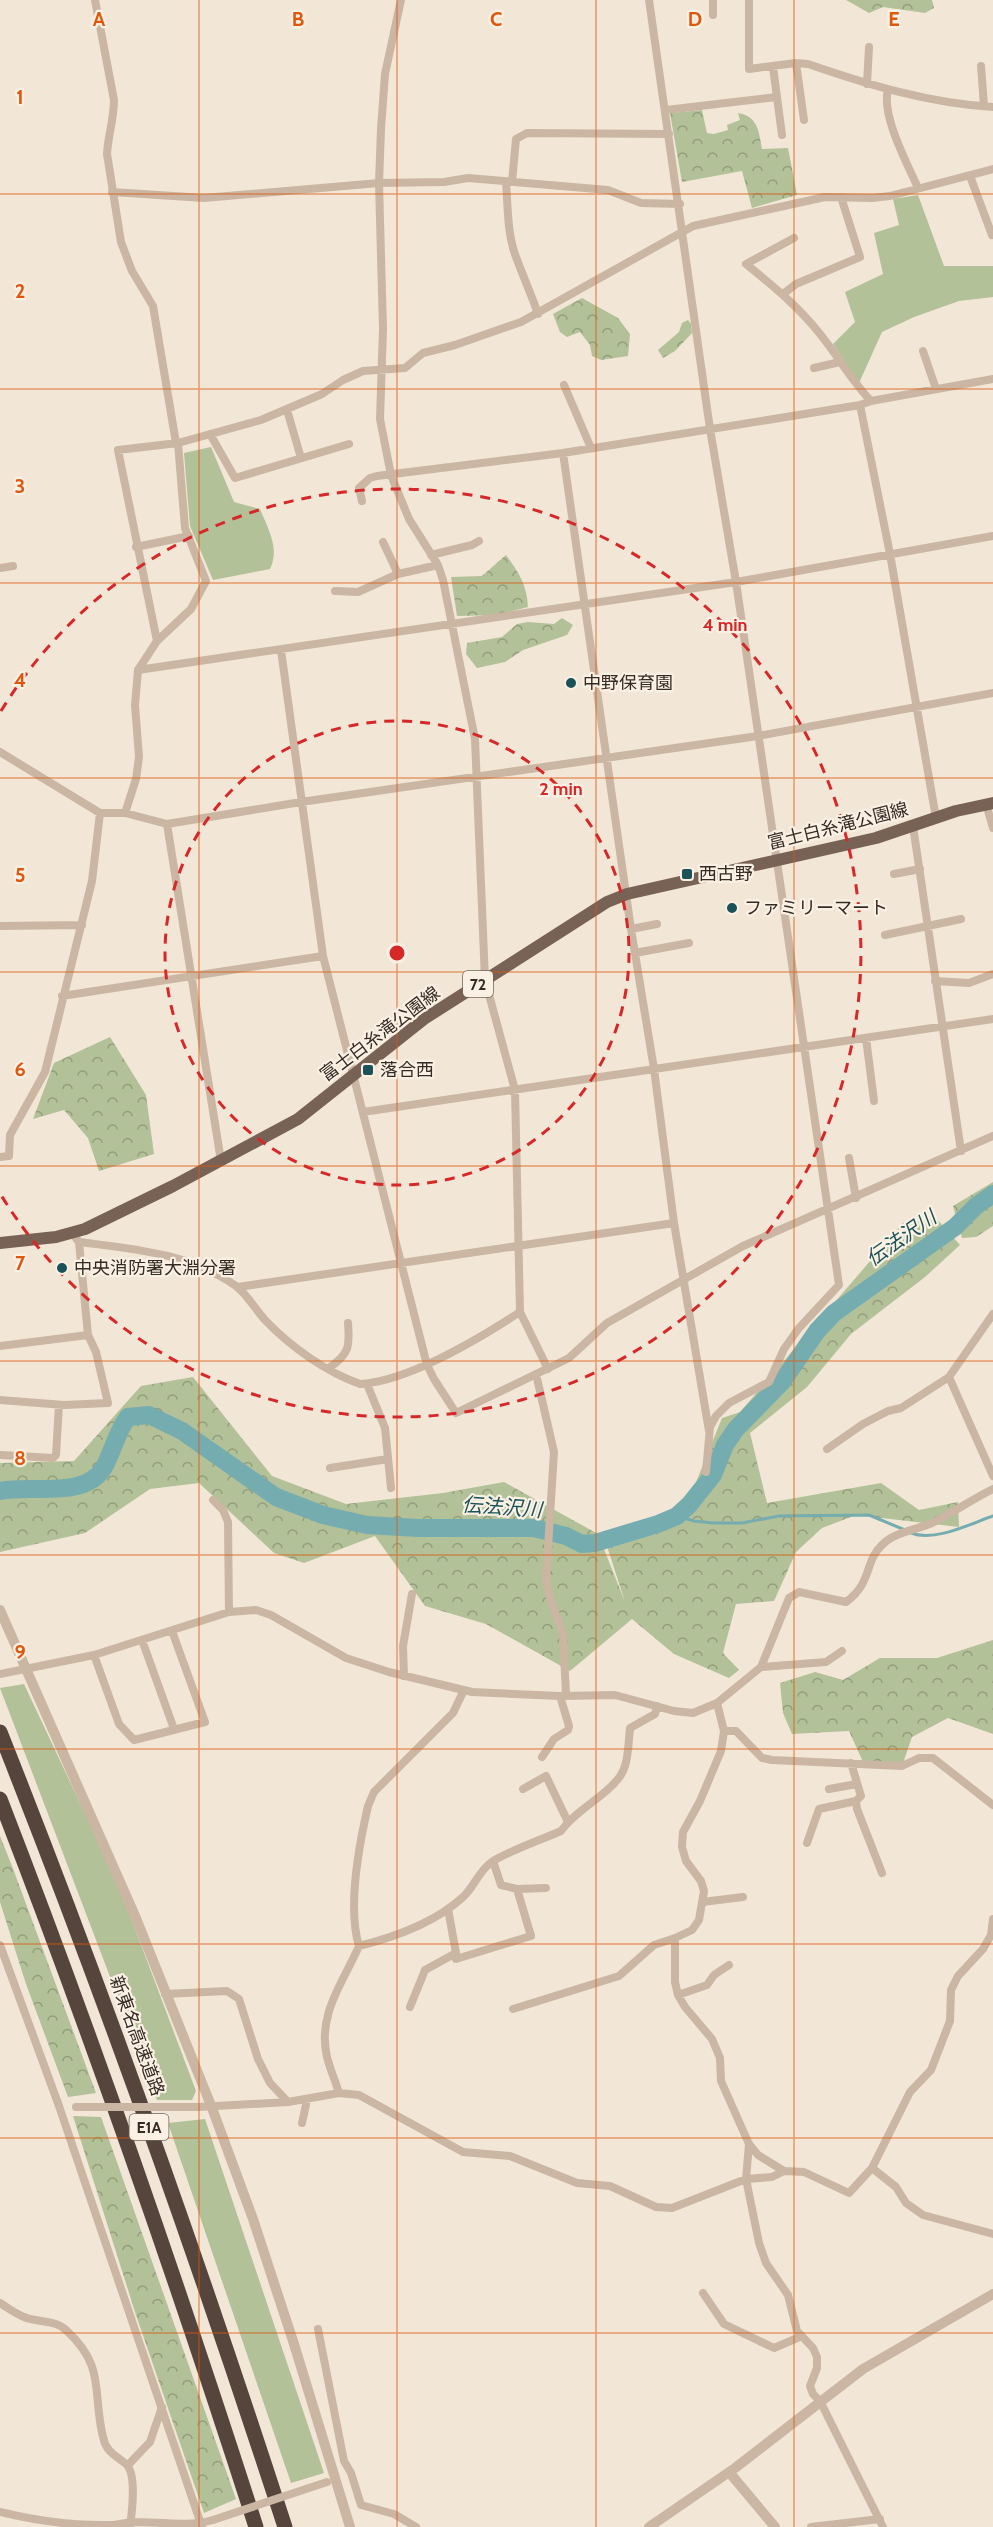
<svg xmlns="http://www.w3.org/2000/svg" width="993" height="2527" font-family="Cabin,'Noto Sans JP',sans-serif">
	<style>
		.grass { fill: #b2c197 }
		.forest { fill: url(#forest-crowns) }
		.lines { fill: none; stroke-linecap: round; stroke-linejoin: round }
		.stream { stroke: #75acb0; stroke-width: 3 }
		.river { stroke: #75acb0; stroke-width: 18 }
		.minor { stroke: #cab6a3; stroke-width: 8 }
		.tertiary { stroke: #cab6a3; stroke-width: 10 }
		.primary { stroke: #786255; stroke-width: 12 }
		.motorway { stroke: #56453c; stroke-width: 15 }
		.minor-bridge { stroke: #cab6a3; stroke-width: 8 }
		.grid { fill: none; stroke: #df570d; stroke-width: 1.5; stroke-opacity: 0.55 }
		.ring { fill: none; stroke: #d62828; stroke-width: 3; stroke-dasharray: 10 8 }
		.poi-dot { fill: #195258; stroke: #faf0e3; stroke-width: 2 }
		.labels { text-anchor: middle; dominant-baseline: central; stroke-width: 4.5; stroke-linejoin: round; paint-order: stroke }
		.shield { fill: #faf0e3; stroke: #70665e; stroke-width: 1.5 }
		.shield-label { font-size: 16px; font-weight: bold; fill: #352b25 }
		.poi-label { font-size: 18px; fill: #352b25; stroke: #faf0e3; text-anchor: start }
		.street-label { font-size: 18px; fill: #352b25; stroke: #faf0e3 }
		.water-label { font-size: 20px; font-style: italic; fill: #195258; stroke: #faf0e3 }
		.grid-label { font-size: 20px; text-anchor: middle; font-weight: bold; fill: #df570d; stroke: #faf0e3; stroke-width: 4.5; stroke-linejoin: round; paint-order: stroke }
		.centre { fill: #d62828; stroke: #faf0e3; stroke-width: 3 }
		.ring-label { font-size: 18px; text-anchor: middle; font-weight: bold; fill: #d62828; stroke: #faf0e3; stroke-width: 4.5; stroke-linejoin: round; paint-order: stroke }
	</style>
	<defs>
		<pattern id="forest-crowns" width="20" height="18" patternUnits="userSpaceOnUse" patternTransform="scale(1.5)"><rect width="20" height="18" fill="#b2c197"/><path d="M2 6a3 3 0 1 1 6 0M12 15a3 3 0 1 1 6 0" fill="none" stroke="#929d7b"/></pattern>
	</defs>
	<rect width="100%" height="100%" fill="#f2e6d7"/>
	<path class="grass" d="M918,195L944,266H993V297L959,301L914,317L882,332L859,383L833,344L855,322L845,292L883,274L874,233L899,225L893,199Z
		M211,447L234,502L260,509C268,529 280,548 270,569L213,580L190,526L184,453Z
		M24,1684L119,1886L196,2091L192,2100H157L0,1688Z
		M205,2119L324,2473L291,2483L168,2123Z"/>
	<path class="forest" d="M846,0H932L934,8L925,13L883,7L869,13Z
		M702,110L707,133L714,134L728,130L727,125L740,120L738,113C758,116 759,132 762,149L788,148L797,195L752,208L742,171L682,182L670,113Z
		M582,298L618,318L630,334L628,356L601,360L592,356L590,345L580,332L567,337L560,332L553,314Z
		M688,320L691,324L692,333L675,351L663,358L658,350L679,332L682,323Z
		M506,555C519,573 527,585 528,607L496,615L457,616L451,577L482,576Z
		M562,618L573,625L567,635L523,650L505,662L477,668L466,654L467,643L502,637L517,624L528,622L554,624Z
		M110,1037L146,1095L154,1154L99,1171L88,1138L64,1110L33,1119L54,1063Z
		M993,1182V1226L976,1237L962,1238L953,1206Z
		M936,1218L960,1245L925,1277L851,1334L807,1387L750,1433L767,1503L881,1483L919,1510L958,1502L959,1527L856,1515L822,1528L796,1552L774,1601L736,1604L723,1653L739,1670L729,1678L674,1654L632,1619L570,1671L486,1624L425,1606L375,1536L304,1563L274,1553L199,1483L150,1489L85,1533L0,1552V1463L74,1461L141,1386L193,1377L272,1476L346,1504L443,1493L504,1482L598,1534L625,1602L605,1540L682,1517L722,1418L740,1412L903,1223Z
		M993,1640V1734L948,1718L912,1737L902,1766L864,1764L849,1731L792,1734L783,1713L780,1683L815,1672L843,1680L880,1658H937Z
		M0,1836L12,1866L96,2093L68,2097L26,1984L0,1902Z
		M73,2116L101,2117L236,2499L204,2513L136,2315Z"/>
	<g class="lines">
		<path class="stream" d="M677,1516L694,1521L713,1523H742L779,1516L869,1515L905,1530
			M911,1533C935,1542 970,1524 993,1516"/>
		<path class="river" d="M0,1491C30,1484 86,1500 104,1467C113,1451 117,1431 128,1417L149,1415L182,1431L276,1497L323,1515L367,1525L418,1528H534L566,1536L582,1544L595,1543L658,1524L677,1516L689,1505L713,1475L725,1445L736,1429L782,1382L817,1331L834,1313L955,1227L976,1206L993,1194"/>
		<path class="minor" d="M95,0L114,100C114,119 108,135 107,154L121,242L132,271L153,306L176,443
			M401,0L385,74L381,129L379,183L383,329L380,419L391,475L409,519L438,565L443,580L475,739L485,980L515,1090L520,1312L548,1369
			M649,0L710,429L736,582L839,1285L799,1328L784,1349L769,1382L729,1403L716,1416L710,1427L706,1472
			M749,0V69L796,63L808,64C869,85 928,103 993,107
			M713,15V0
			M796,63L804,120
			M981,66L984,106
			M773,67L782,135
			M867,84L869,47
			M888,90C881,115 907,163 918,188
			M666,110L776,97
			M970,176L992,235
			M506,182C508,206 507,234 516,257C523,276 531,294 538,314
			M512,182L516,139L527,133L669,134
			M112,192L204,198L379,183L444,182L468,178L608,190L641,203L680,204
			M794,238L746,264C773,286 799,307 820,334C838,356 851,380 871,401
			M783,294L796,284L860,257L841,197
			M923,351L936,389
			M814,368L840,362
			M564,385L591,448
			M860,405L890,554L936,818
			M287,410L301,458
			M210,434L235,478L349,444
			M563,453L631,929L654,1069L674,1223L709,1431
			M362,501L359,488L370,478L377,476L563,453L860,405L871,401L993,379
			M383,542L398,574
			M136,547L189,536
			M431,555L472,545L479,541
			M0,568L13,566
			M335,591L358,592L398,574L438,565
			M157,641L118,450L178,443L261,420L322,394L343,380L363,371L405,368L423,353L455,345L521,322L693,226L825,197L872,198L890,196L993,169
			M281,650L323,956L427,1365L434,1379L456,1413L569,1358L607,1323L743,1246L993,1136
			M138,670L736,582L993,536
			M0,752L100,813H125L167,824L301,802L758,736L993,693
			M986,804L993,828
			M125,813L136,779L139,757L135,705L138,670L157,641L191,609L206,581L185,528L178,443
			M167,824L221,1161
			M913,826L961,1151
			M894,874L920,869
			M0,926L82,925
			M631,929L657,924
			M885,935L961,919
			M635,953L689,943
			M935,981L969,983L993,974
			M62,996L323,956
			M866,1038L874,1101
			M363,1112L993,1019
			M0,1157L9,1156L10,1135L45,1072L92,881L100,813
			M849,1158L856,1198
			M72,1233L79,1242C134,1249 189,1253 236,1286C248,1295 256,1311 266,1321C291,1347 326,1372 360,1384C408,1381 480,1338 520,1312
			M79,1242L88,1335
			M238,1287L674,1223
			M993,1314L949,1377L993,1476
			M0,1346L88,1335L96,1352L108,1403L64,1405L0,1400
			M329,1368C349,1354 350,1347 348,1323
			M536,1374L554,1452L546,1580L550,1598L563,1634L566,1695
			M367,1384L385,1428L391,1488
			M827,1449L863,1424L888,1411L901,1408L949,1377
			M0,1455L53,1458L56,1455L59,1405
			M330,1468L388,1459
			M213,1500L223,1510L228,1522L229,1612
			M142,1640L174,1729
			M94,1655L119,1724L134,1740L205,1722L172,1631
			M761,1667L826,1662L842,1651
			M0,1674L94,1655L229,1612L256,1610L271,1615L346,1658L389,1672L472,1692L560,1696L615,1695L674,1711L693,1713L717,1703L761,1667L789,1598L799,1592L846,1602C873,1582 864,1562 882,1545C894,1532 916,1530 932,1523C953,1513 972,1499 993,1489
			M404,1676L403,1646L412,1594
			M717,1703L724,1731L721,1751L700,1801L683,1832L682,1847L686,1861L701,1881L704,1891L699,1920L692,1930L675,1938V1982L678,1995L685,2007L712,2039L720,2058L721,2081L749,2144L758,2155L784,2171
			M724,1731H736L762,1758L772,1760L902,1766L919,1758H933L993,1805
			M542,1757L554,1739L568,1730L569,1726L560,1696
			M851,1763L861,1796L856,1801L857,1809L882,1873
			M523,1789L546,1776L568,1822
			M829,1789L857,1784
			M807,1843L819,1809L856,1801
			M517,1889L546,1888
			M702,1902L743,1897
			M448,1909L456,1953
			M0,1945L59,2106L202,2527
			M359,1946C395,1937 436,1922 463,1897C475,1886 479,1870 493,1861C514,1849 538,1841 561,1831C576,1810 602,1799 618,1779C629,1766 628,1745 630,1728L655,1714L657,1706
			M165,1994L227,1991L239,1999L258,2059L270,2083L288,2102
			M678,1995L707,1985L714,1975L729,1965
			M410,2007L425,1970L456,1953V1959L531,1936L517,1889L501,1885L493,1861
			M513,2009L619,1976L654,1945L675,1938
			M339,2093C335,2080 330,2069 327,2057C317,2014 343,1983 359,1946C347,1907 359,1845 368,1806L374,1792L453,1713L464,1690
			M198,2107L288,2102L339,2093L359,2095L463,2152L510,2156L577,2183L610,2186L656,2207L672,2208L746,2179L772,2177L784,2171L804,2172L849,2193L872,2168L910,2092L931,2070L950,2021L951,1990L958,1976L983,1949L991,1935L993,1919
			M302,2123L307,2100
			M749,2144L746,2179L759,2243L766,2263L788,2295L797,2331L813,2348L817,2357V2368L810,2386L813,2394L820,2401L883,2527
			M872,2168L896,2187L906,2203L923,2215L993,2234
			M703,2293L724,2324L774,2348L802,2336
			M0,2303C8,2308 16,2314 24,2317C38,2323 56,2319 67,2331C106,2367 92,2392 103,2437C106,2452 115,2455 126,2464C137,2474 132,2512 130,2527
			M318,2329L344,2461L351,2473L361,2505L394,2514L416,2527
			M128,2465L150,2442L162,2407
			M0,2512C37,2521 73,2526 111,2525C118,2525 126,2522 134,2522C160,2522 188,2527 213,2520
			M811,2527L880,2519"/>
		<path class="tertiary" d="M0,1610L136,1918L212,2108L253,2219L294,2344L350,2527
			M729,2472L775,2527
			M649,2527L735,2468L863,2369L993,2294"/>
		<path class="primary" d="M0,1243L56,1237L85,1229L173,1186L298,1119L424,1019L607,902L627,894L876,838L956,811L993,803"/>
		<path class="motorway" d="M0,1732C104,1994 198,2259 285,2527
			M0,1799C93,2039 177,2281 256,2527"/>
		<path class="minor-bridge" d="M76,2107H198
			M213,2520L327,2482"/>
	</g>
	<path class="grid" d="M199,0V2527M397,0V2527M596,0V2527M794,0V2527M0,194H993M0,389H993M0,583H993M0,778H993M0,972H993M0,1166H993M0,1361H993M0,1555H993M0,1749H993M0,1944H993M0,2138H993M0,2333H993"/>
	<g class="ring">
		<circle cx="397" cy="953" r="232"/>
		<path d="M1 711A464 464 0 1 1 1 1195"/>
	</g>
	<g class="poi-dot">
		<circle cx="571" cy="683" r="6"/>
		<rect x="681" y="868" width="12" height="12" rx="3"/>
		<circle cx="732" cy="908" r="6"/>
		<rect x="362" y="1064" width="12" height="12" rx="3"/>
		<circle cx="62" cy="1268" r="6"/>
	</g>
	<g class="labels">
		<g class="shield">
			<rect x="463" y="971" width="30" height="26" rx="4.5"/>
			<rect x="129.5" y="2114" width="39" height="26" rx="4.5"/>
		</g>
		<g class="shield-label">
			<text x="478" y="984">72</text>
			<text x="149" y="2127">E1A</text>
		</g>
		<g class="poi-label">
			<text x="583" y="683">中野保育園</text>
			<text x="699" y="874">西古野</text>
			<text x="744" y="908">ファミリーマート</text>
			<text x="380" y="1070">落合西</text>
			<text x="74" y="1268">中央消防署大淵分署</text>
		</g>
		<g class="street-label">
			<text transform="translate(838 826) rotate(-14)">富士白糸滝公園線</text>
			<text transform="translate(380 1034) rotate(-37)">富士白糸滝公園線</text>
			<text transform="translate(137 2036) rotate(70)">新東名高速道路</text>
		</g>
		<g class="water-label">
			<text transform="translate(901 1238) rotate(-35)">伝法沢川</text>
			<text transform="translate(502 1507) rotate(4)">伝法沢川</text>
		</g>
	</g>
	<g class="grid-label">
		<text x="99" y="26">A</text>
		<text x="298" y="26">B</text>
		<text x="496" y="26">C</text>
		<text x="695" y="26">D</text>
		<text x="894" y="26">E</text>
		<text x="20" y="104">1</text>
		<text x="20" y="298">2</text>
		<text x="20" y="493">3</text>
		<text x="20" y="687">4</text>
		<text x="20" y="882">5</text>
		<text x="20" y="1076">6</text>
		<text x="20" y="1270">7</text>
		<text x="20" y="1465">8</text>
		<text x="20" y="1659">9</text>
	</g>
	<circle cx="397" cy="953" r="9" class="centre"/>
	<g class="ring-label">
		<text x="725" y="631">4 min</text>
		<text x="561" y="795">2 min</text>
	</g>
</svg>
